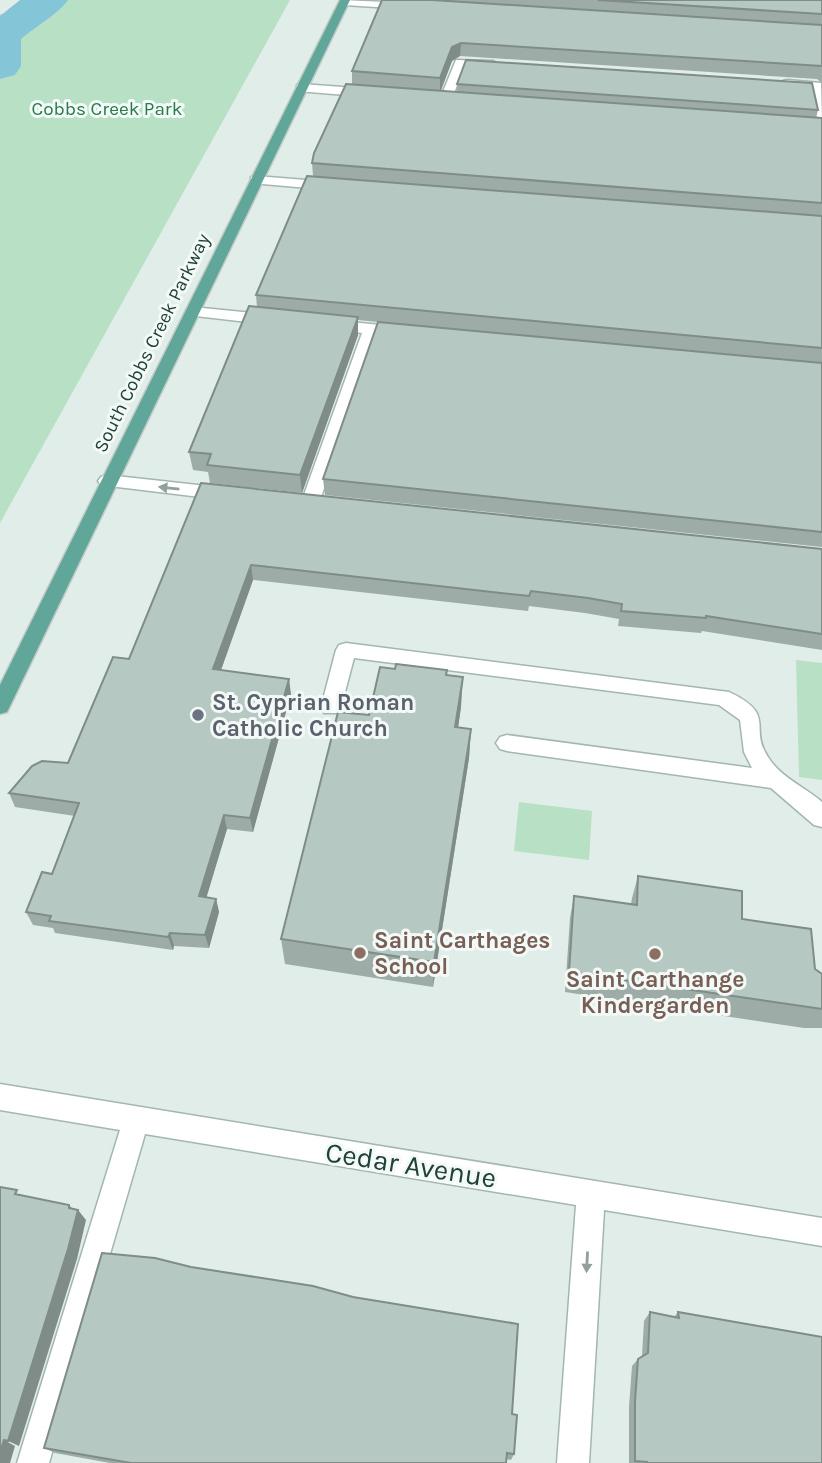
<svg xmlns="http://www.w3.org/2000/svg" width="822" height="1463" font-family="Karla,sans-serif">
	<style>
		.green { fill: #b8e0c5 }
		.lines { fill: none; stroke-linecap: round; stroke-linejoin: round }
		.river { fill: #84c6d7; fill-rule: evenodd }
		.minor-casing { stroke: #a3b6b0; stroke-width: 3 }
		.major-casing { stroke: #c1cac8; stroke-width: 3 }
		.minor { fill: #fff; fill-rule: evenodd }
		.major { fill: #61a799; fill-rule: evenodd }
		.wall { fill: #9daca7 }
		.shaded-wall { fill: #7f8c88 }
		.building { fill: #b6c8c2; stroke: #7f8c88; stroke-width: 2 }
		.oneway { fill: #90a09c }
		.worship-dot { fill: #6b7280; stroke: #f2f9f6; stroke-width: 2.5 }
		.education-dot { fill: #8d6e63; stroke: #f2f9f6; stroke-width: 2.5 }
		.labels { text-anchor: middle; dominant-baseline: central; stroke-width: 6; stroke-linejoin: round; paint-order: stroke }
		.far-park-label { font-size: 19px; fill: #267a4b; stroke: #f2f9f6 }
		.far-street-label { font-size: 19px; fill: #204039; stroke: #f2f9f6 }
		.worship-label { font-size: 23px; font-weight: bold; fill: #5b616d; stroke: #f2f9f6; text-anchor: start }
		.education-label { font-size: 23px; font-weight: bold; fill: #785e54; stroke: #f2f9f6; text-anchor: start }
		.near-street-label { font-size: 28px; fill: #204039; stroke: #f2f9f6 }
	</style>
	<rect width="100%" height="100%" fill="#e1ede8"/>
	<path class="green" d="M35,0H290L0,523V14L20,11Z
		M796,660L822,663V780L799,777Z
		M519,802L592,811L589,860L514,851Z"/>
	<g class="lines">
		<path class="river" d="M20,0H68C59,13 35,27 21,39V66L15,75L0,79V16Z"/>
		<defs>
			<path id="minor" d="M340,0L408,3L413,6L408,9L344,5Z
				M456,60L493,61L499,64L493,67L464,66L452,99L442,102L440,99Z
				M787,80L821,83L822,120L816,116L812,89L783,87V81Z
				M301,84L370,89L376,93L370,97L297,91V85Z
				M256,176L331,182L338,186L331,190L251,183V177Z
				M192,307L273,315L281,320L273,325L187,315V309Z
				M329,320L402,327L410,332L402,337L377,334L319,503L310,509L301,503L362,333L324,328L321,325Z
				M107,475L225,488L234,494L225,500L101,485L98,481L101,477Z
				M346,643L729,692C778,715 748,727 768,757C780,777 805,787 822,802V827L814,825L771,788L507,751L500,749L496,743L500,737L507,735L752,768L744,752L740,720L719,705L354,658L341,707L338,713H324L321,707L336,650L339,645Z
				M0,1084L822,1218V1246L604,1210L589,1463H557L576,1205L145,1134L49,1463H17L120,1130L0,1110Z"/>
			<path id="major" d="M340,0H350L10,706L7,712L0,714V685Z"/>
		</defs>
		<use href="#minor" class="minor-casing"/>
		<use href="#major" class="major-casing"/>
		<use href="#minor" class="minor"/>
		<use href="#major" class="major"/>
	</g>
	<path class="wall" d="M382,0H822V83L817,79L460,56L452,61L441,91L457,92V84L818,110L816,118H822V547L325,495L323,479L378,322L358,320V335L302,493L210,483L208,472L193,470L189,452L257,307L256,295L313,176L312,163L352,84V71Z
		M201,483L822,549V650L702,631L701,633L618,626L619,619L585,613L529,606L528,611L253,580L221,670L291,694L253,832L227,829L206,897L216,899L219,912L209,948L174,946L173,950L55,933L53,928L33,925L26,912L52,874L75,816L15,807L9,793L68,763L129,659Z
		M447,675L461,707L458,727L471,729L469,758L433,987L285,964L281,939L369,715Z
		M638,876L742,919L822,974V1028H804L565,992L570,918L574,896L631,904L632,898Z
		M650,1312L674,1317L678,1312L822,1463H629V1407L632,1366L638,1359L642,1356L644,1321Z
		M512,1414L514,1454L511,1460L506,1459V1463H110L55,1453L44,1448Z"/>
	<path class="shaded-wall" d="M461,43L460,56L452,61L440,92V78L452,47Z
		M358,317V335L302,493L300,475Z
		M251,565L253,580L216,684L213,669Z
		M463,677L461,707L454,756L455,727Z
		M289,679L291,694L253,832L250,818Z
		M471,729L469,758L433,987L434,962Z
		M224,815L227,829L203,909L199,896Z
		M216,899L219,912L209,948L205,935Z
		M170,933L174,946L173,950L168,937Z
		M69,1205L77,1214L78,1210L86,1220L77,1259L19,1446L8,1441Z
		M4,1440L15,1446L10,1463H0V1452Z"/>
	<path class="building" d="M382,0H432L822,25V66L461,43L452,47L440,78L352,71Z
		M598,0H822V14Z
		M466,60L812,83L818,110L457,84Z
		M346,84L822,118V203L312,163L314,153Z
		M307,176L822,216V348L256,295Z
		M249,306L358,317L300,475L207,465L211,454L189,452Z
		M378,322L822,363V532L323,479Z
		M201,483L822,549V634L706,616V618L621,611L622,604L588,598L531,591L529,596L251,565L213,669L289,679L250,818L224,815L199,896L216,899L205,935L170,933L168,937L49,921L51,916L26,912L42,872L52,874L79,803L9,793L32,766L42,761L68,763L113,657L129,659Z
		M396,664L447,670L446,675L463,677L455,727L471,729L434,962L281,939L338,712L369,715L380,667L395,669Z
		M638,876L742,891V919L811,929L815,969L822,974V1009L569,972L574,896L637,905Z
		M0,1187L17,1190L15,1194L69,1205V1208L78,1210L68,1249L8,1441L4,1440L0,1452Z
		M102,1253L155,1258L191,1267L313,1286L353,1297L518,1324L512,1414L517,1415L514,1454L507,1453L506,1463H131L44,1448Z
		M650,1312L679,1318L678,1312L822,1337V1463H647V1462L635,1461V1401L638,1359L648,1353Z"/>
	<defs><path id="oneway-solid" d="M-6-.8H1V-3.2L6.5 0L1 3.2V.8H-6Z" transform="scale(1.75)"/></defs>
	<g class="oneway">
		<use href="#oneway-solid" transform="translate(169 488) rotate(-174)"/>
		<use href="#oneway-solid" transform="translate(587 1262) rotate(93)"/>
	</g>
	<circle class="worship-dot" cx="198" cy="715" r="7"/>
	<g class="education-dot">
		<circle cx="360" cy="953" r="7"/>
		<circle cx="655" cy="954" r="7"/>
	</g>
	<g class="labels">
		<g class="far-park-label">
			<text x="107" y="109">Cobbs Creek Park</text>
		</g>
		<g class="far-street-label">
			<text transform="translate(152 343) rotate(-64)">South Cobbs Creek Parkway</text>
		</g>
		<g class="worship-label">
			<text x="212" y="702">St. Cyprian Roman<tspan x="212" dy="26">Catholic Church</tspan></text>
		</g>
		<g class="education-label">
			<text x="374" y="940">Saint Carthages<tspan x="374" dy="26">School</tspan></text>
			<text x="655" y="979" text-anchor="middle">Saint Carthange<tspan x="655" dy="26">Kindergarden</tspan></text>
		</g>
		<g class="near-street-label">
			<text transform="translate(411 1165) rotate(9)">Cedar Avenue</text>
		</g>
	</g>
</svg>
